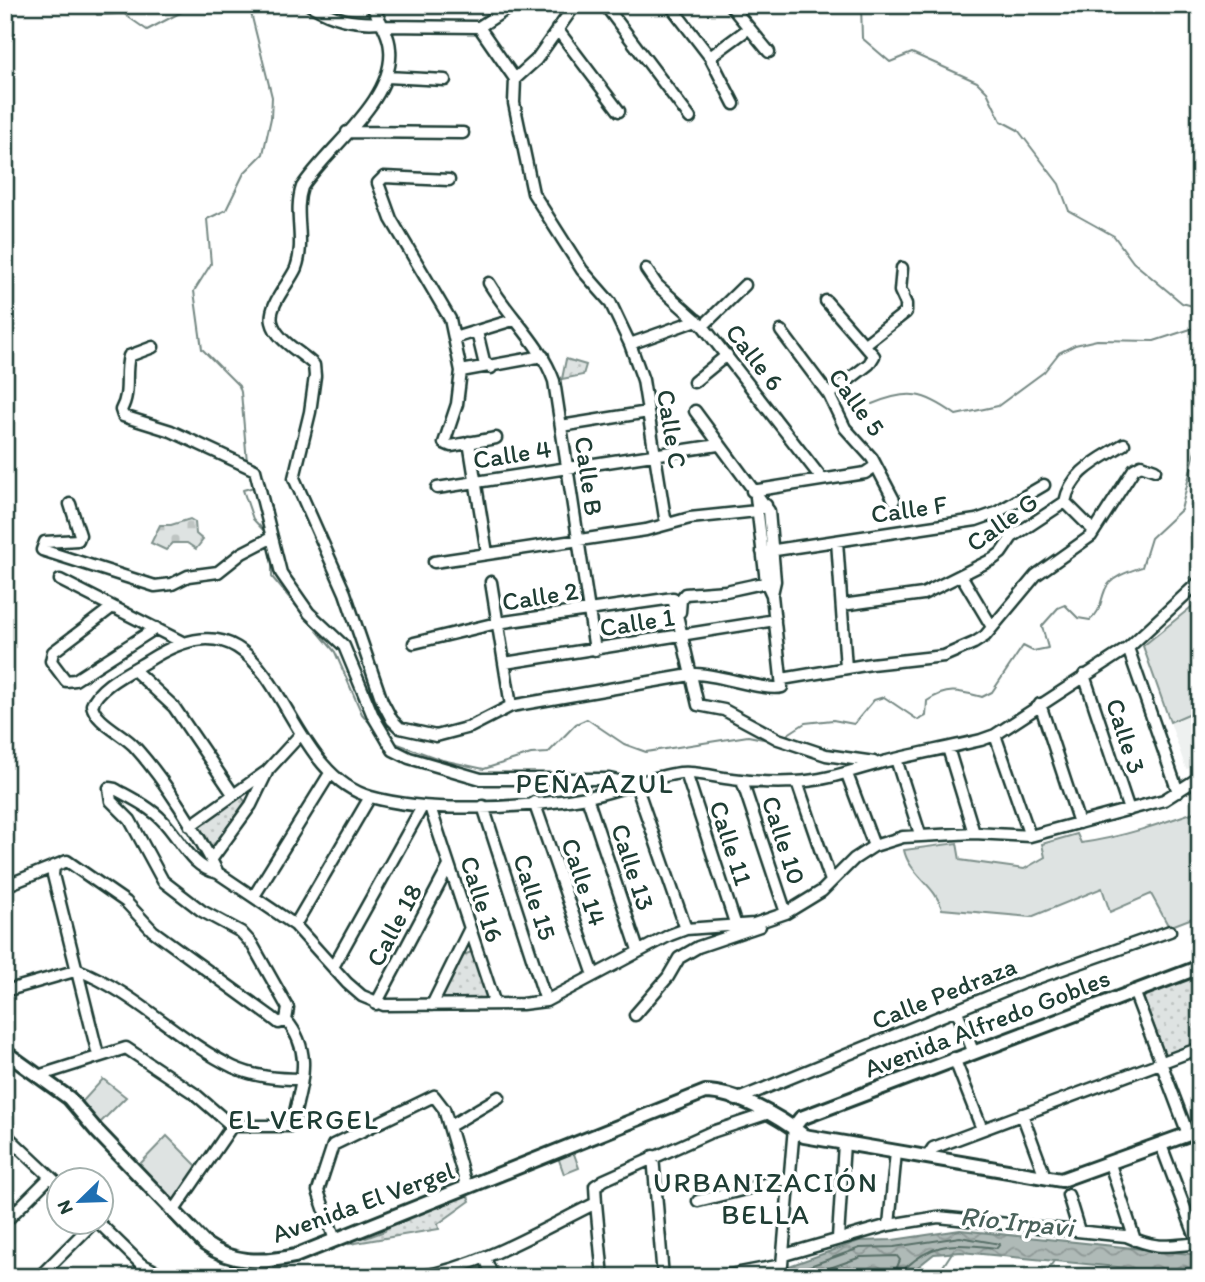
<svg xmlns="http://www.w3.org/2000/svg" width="1205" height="1282" font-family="Itim,sans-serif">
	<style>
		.built { fill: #eef1f0 }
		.green { fill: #dee3e2; stroke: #7e908b; stroke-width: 2 }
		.cemetery { fill: url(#cemetery-stones); stroke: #7e908b; stroke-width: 2 }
		.park { fill: url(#park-dots); stroke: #7e908b; stroke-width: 2 }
		.water { fill: url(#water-waves); stroke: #758883; stroke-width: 2 }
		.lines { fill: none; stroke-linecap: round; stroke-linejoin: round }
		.shore { stroke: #596f68; stroke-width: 2 }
		.stream { stroke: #758883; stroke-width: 2 }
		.minor-casing { stroke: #1f3d34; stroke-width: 15 }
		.major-casing { stroke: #1f3d34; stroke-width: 18 }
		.minor { stroke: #fff; stroke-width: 10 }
		.major { stroke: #fff; stroke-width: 12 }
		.labels { text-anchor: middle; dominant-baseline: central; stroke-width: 7; stroke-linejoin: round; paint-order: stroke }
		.street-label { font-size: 26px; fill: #1f3d34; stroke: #fff }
		.neighbourhood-label { font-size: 28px; letter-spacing: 2px; fill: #1f3d34; stroke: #fff }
		.water-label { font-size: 28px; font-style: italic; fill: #4a625b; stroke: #fff }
	</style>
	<defs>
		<pattern id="cemetery-stones" width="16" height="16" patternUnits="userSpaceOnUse" patternTransform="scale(1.75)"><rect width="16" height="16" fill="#dee3e2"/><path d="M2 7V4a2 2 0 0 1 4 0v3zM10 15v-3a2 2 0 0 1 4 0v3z" fill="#bec4c2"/></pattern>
		<pattern id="park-dots" width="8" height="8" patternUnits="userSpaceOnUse" patternTransform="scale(1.75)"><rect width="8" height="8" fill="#dee3e2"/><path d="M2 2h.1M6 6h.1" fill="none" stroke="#bec4c2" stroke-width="1.8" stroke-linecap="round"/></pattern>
		<pattern id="water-waves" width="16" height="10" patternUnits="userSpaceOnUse" patternTransform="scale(1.75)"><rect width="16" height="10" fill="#afbab7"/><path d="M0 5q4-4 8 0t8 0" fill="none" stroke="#8e9896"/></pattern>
	</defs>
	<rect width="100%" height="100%" fill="#fff"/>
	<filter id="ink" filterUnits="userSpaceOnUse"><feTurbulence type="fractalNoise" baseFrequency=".0143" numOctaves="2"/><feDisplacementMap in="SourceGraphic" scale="14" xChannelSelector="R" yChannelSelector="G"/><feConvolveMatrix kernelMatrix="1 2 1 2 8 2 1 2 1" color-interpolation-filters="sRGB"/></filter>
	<g filter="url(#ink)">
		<path class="built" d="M1200,709V765L1186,769L1170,722Z"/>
		<path class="green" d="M1200,600V709L1170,722L1143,646Z
			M1200,810V915L1169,927L1151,894L1110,912L1102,888L1031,917L942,909C936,886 909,874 904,850L957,843L960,860L1024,869L1045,857L1042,844L1077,834L1081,843C1123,837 1160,824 1200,810Z
			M103,1079L126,1097L98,1125L82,1102Z
			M167,1136L200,1169L174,1205L137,1167Z
			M573,1151L579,1168L564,1174L558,1157Z"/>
		<path class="cemetery" d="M190,519L195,522L196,534L203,540L196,549L187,543H173L166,550L151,543L160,525H171Z"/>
		<path class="park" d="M566,359L586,365L583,375L562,379Z
			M241,796L246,803L214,849L198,825Z
			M473,951L489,999L439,1003L438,997L464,955Z
			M1200,971V1043L1165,1056L1142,994Z
			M467,1194L470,1201L438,1224L439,1229L349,1244L348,1241L361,1236L366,1238L385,1231L387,1226Z"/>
		<path class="water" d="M960,1230L1200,1255V1275L961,1252L934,1254L905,1277H741L764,1275L859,1241L893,1240Z"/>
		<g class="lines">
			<path class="shore" d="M779,1277L860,1248L894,1247L960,1237L1000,1244L997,1248C966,1245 942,1239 915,1260C909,1265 903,1268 902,1277
				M804,1277L861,1257L897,1256L900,1260L893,1277"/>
			<path class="stream" d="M93,5L97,15L124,14L147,30L195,5
				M861,5L862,38L890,62L912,53L977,82L987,92L1001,121L1018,130L1059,184L1069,211L1114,236L1133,262L1182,303L1200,308
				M872,404C909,389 924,392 956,415L998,406L1044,372L1059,353L1075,345L1097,340L1154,341L1200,326
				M247,462L241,392L239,386L202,349L194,291L211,264L207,219L226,210L244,173L263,154L271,118L272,97L249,5
				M254,487L243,490L253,519L265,532
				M272,556V577L335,652L362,714L376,730
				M785,736L805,723L833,720L854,724L874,700L884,697L918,720L926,716L927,701C948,687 959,691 982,697L992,692L1023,646L1033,651L1048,648L1042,626L1058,608L1065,605L1078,618L1090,620C1101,612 1100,602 1105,590C1110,577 1130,571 1142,567L1151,538L1181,510L1200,431
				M395,743L442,760L484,769L531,754L548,753L576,724L587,719L624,744L646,752L748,736L774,741
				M936,1277L953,1251
				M1042,1277L1054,1261"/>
			<defs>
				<path id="minor" d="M310,5C334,19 353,24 381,22
					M371,5C379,19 389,33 390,49C395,100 328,147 302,187C293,213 306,241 296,268C289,284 268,305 272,322C276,340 301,352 314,365L315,376L310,412L294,478L345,593L382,701L392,720L400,728L436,736L470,727L511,706L696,674C718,674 766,692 782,687L772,595L766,582L756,497
					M605,5L690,118
					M670,5L710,57L734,104
					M730,5L769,52
					M383,26L479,27L513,5
					M479,27L515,79L514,103L533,193L582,270L610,302L630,344L643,380L665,518L668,522
					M557,29L619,111
					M710,57L748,29
					M387,77L445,80
					M515,79L536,60L575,5
					M347,132L463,133
					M449,180L384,177L378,183L391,219L450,319L461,371L457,404L444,443L451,446L496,438
					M902,268L900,291L903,294
					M646,269L657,285L703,326L822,479
					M489,283C509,317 541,344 554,381L595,650
					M826,301L874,356L869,364L829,395
					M703,326L745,285
					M781,331L829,395L845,428L872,458L894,500
					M477,332L484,361L491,368
					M454,338L513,320
					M630,344L697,320
					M865,344L906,312V304L900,291
					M153,347L129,356C124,375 131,392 121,410L123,416L171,431L255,470L281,573L309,613L344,646L373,716L393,750L409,758L481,779H609L636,785L686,929
					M461,371L543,356
					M694,382L727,355
					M695,411L769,511L775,581L772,594
					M561,426L648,412
					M469,442L487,553
					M437,488L718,445
					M752,491L865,473L874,467
					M1065,502C1071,471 1099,460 1124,444
					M1065,502L1093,530
					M70,504L80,535L78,540L45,542L42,550L155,586L172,584L188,576L218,572L242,553L271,538
					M837,541L846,668
					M762,552L976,520L996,513L1044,485
					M434,562L646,530L690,518L757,511L766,505
					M961,575L992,627
					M60,580L182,642
					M491,582L511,706
					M842,605L923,594L993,559L1001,553L1012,537L1065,502
					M111,608L53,652L51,661L66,681L75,680L156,628
					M680,612L681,599L685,594L726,591L772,581
					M414,643L497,623L673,598L698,705L724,710L778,739L826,755L874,762
					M1128,648L1178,792
					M505,663L775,620
					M134,670L174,707L233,794
					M1084,675L1129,810
					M782,679L871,664L944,656L974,643L985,636L1036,575L1091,536L1134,469L1141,465L1155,470
					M1040,704L1079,823
					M995,735L1030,836
					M948,748L974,833
					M896,759L920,834
					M686,773L736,926
					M847,774L874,846
					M742,781L786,913
					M797,782L831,881
					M587,797L638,950
					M534,802L594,975
					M483,806L546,1001
					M430,807L495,1004
					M190,826L267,771L300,735
					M211,860L251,805L267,772
					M54,866L53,875L98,1055
					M218,873C197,832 165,780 134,746C122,733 95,722 92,705C99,685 132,671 149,660C282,576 273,770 371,797C431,814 525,808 587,797C616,792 644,779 674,774C692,770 714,777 732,779C752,782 774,783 795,782C826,781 853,770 883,762C915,754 948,748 981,740L995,735L1128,648L1200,581
					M5,886L67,861L126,902L153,931L270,1016L279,1023L286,1020
					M254,896L329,775
					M295,925L370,797
					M333,967L422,807
					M5,991L78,970C135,992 179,1041 233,1067C255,1077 277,1079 301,1079
					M1134,991L1188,1134
					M376,1004L449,866
					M432,1005L469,930
					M957,1011L973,1051
					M635,1015L668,977L679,958L698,947L760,926
					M286,1020L288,1008L252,944L241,932L202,911L163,881L130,820L111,801L109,788L115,789C131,798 150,807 162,820C180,838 191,868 218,873L295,925L347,983L362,996L384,1005L522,1004L546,1001L670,935L686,929L754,924L786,913L822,891L854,859L874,846L903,837L974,833L1030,836L1164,800L1200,777
					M954,1058L982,1129
					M41,1075L126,1048L195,1094L232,1126
					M736,1100L1020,984L1170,931
					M1022,1114L1043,1171L1042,1176
					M232,1126H292C300,1085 315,1054 286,1020
					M450,1126L499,1097
					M5,1134L60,1186
					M1161,1145L1198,1243
					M653,1156L663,1277
					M927,1157L933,1148L1200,1048
					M1110,1164L1135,1240
					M1068,1195L1079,1231
					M698,1201L789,1178
					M596,1203L603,1277
					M173,1212L232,1126
					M5,1222L50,1177
					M98,1222L141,1264L167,1277
					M889,1225L896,1152
					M838,1238L844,1143
					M335,1240L318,1191L333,1145L434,1096L444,1109L467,1188
					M784,1255L889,1225L938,1217L1126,1236C1159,1250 1165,1246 1200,1243
					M485,1258L493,1277
					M43,1273L94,1222
					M724,1276L782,1265L794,1127
					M419,1277C482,1266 539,1231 596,1203L595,1186L604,1180L709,1133L766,1114"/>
				<path id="major" d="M5,1052L69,1098L96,1130L205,1244C233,1264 263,1263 295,1256L705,1092C736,1092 780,1117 804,1136L1061,1180L1200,1130
					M794,1127L801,1118L1200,967"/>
			</defs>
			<use href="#minor" class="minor-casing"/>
			<use href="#major" class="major-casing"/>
			<use href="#minor" class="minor"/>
			<use href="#major" class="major"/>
		</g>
	</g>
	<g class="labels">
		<g class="street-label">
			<text transform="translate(755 357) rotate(52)">Calle 6</text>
			<text transform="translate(857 402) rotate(54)">Calle 5</text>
			<text transform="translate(672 429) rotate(81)">Calle C</text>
			<text transform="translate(512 454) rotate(-9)">Calle 4</text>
			<text transform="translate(589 476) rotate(82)">Calle B</text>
			<text transform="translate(909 509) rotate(-8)">Calle F</text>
			<text transform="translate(1002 522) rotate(-36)">Calle G</text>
			<text transform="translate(540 596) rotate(-9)">Calle 2</text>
			<text transform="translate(637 622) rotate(-9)">Calle 1</text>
			<text transform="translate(1126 736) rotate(72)">Calle 3</text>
			<text transform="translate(784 840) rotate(72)">Calle 10</text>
			<text transform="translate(731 843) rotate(72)">Calle 11</text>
			<text transform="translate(633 867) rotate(72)">Calle 13</text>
			<text transform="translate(584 882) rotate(71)">Calle 14</text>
			<text transform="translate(535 897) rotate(72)">Calle 15</text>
			<text transform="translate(482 899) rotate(72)">Calle 16</text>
			<text transform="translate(394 925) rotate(-62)">Calle 18</text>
			<text transform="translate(944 993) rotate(-22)">Calle Pedraza</text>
			<text transform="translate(987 1023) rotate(-21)">Avenida Alfredo Gobles</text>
			<text transform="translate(363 1202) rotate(-20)">Avenida El Vergel</text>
		</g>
		<g class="neighbourhood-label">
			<text x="595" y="783">PEÑA AZUL</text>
			<text x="304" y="1119">EL VERGEL</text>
			<text x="766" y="1182">URBANIZACIÓN<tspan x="766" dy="32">BELLA</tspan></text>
		</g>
		<g class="water-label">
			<text transform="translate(1017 1221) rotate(6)">Río Irpavi</text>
		</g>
	</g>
	<rect width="1205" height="1282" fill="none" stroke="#fff" stroke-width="28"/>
	<rect x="14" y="14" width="1177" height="1254" fill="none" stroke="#1f3d34" stroke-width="2.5" filter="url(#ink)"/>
	<g transform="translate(80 1201) rotate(247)"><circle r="33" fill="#ffffff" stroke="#a5b1ae" stroke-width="2"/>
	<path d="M0-5L12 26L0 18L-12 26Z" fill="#1f6fb2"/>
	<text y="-10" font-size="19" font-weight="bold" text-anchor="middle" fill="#1f3d34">N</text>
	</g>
</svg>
